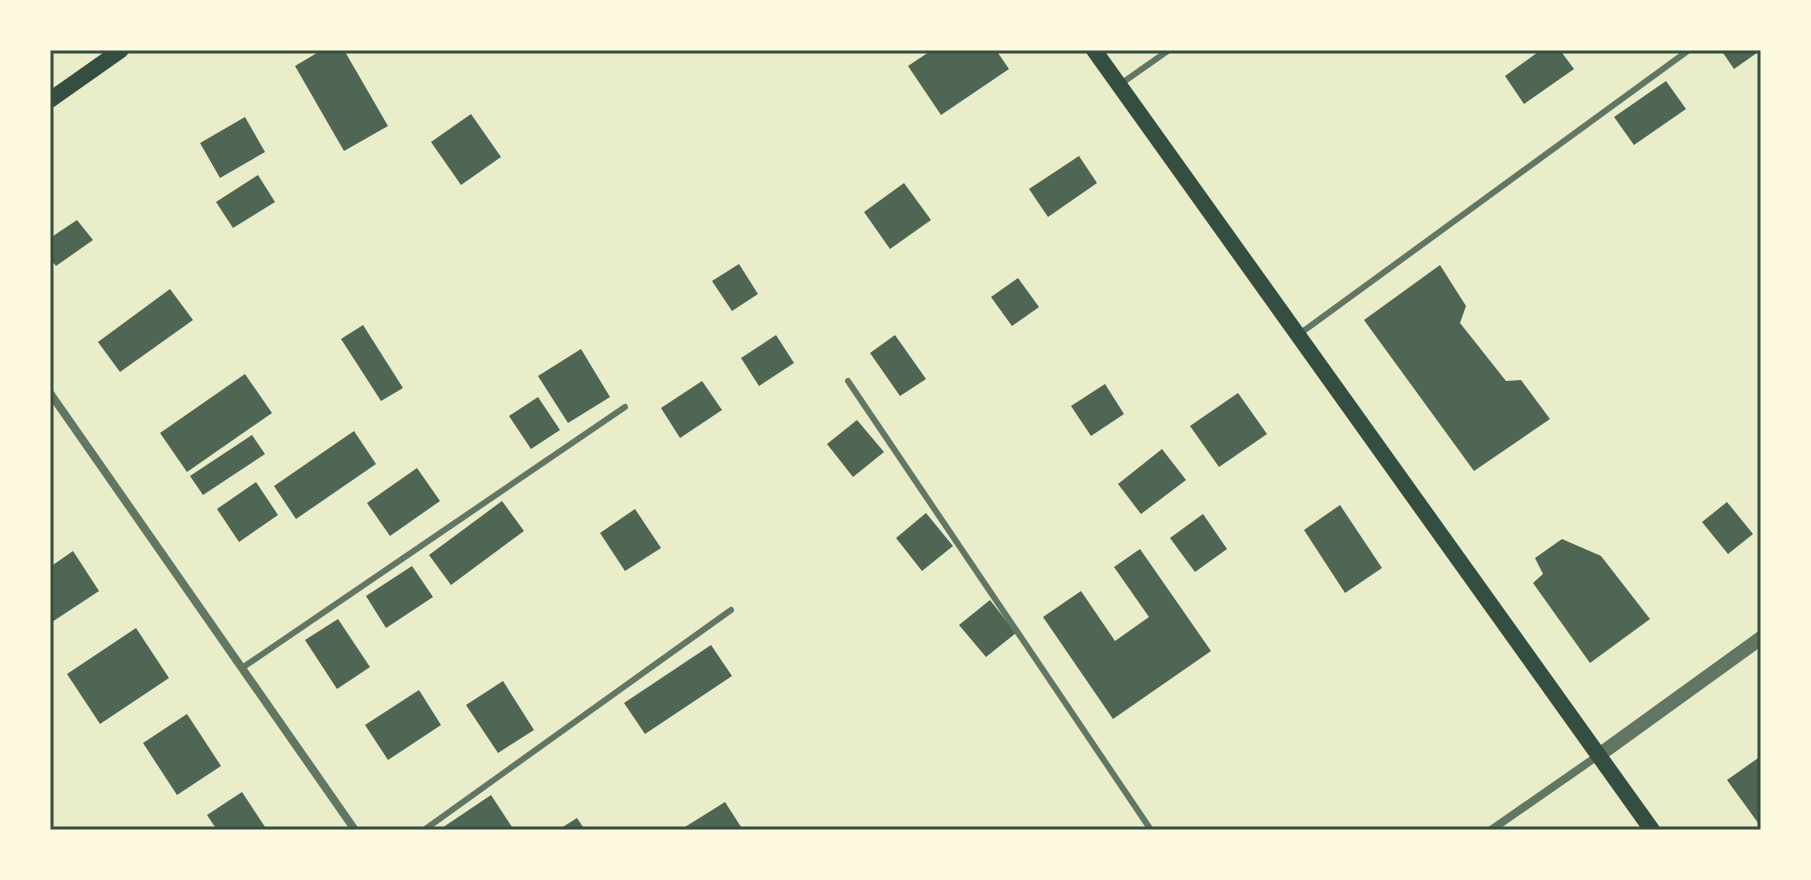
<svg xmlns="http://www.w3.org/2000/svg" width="1811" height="880" font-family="Helvetica,sans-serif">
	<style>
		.building { fill: #4f6655 }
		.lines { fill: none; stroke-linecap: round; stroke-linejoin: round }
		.service { stroke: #617663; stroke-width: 6 }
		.minor { stroke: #617663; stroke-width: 8 }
		.tertiary { stroke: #617663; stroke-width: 14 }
		.secondary { stroke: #344e41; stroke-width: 16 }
		.neatline { fill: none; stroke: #344e41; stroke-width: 3 }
	</style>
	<rect width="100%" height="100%" fill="#e9edc9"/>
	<path class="building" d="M322,50H344L388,126L344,151L295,66Z
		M932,50H996L1009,69L941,115L908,66Z
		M1541,50H1560L1574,69L1524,104L1505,76Z
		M1721,50H1761L1734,69Z
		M1666,81L1686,109L1634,145L1614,117Z
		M471,114L501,157L461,185L431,142Z
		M245,117L265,152L220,178L200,143Z
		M1079,156L1097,183L1048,217L1029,189Z
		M258,175L275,202L233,228L216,202Z
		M904,183L931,220L890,249L864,212Z
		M77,220L93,240L56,266L50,259V238Z
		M739,264L758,294L732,311L712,281Z
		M1440,265L1466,306L1460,323L1506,381L1521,380L1550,419L1474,471L1364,320Z
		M1018,278L1039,307L1012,326L991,297Z
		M170,289L193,320L120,372L98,342Z
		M363,325L403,388L381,401L341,339Z
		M776,335L794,363L759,386L741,358Z
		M895,335L926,379L900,396L870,353Z
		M581,349L610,397L568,423L538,376Z
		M245,374L272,413L187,472L160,433Z
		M702,381L722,410L680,438L661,408Z
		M1105,384L1124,414L1091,436L1071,406Z
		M1238,393L1267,434L1219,467L1190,426Z
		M538,397L560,430L531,449L509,416Z
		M857,420L884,452L853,477L827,444Z
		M354,431L376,464L296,519L274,486Z
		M252,435L265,454L203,495L190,476Z
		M1162,449L1186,480L1141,514L1118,484Z
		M417,468L440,501L390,536L367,503Z
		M256,482L278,515L239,542L217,509Z
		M502,501L524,531L451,585L429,555Z
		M1727,502L1753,534L1728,554L1702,522Z
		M1340,505L1382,568L1345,593L1304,530Z
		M635,509L661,548L625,571L600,533Z
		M926,513L953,546L922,571L896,538Z
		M1203,514L1227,549L1195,572L1170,538Z
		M1562,539L1601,556L1650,619L1590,663L1533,583L1543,574L1535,558Z
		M1140,549L1211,651L1113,719L1043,617L1081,591L1115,641L1149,617L1114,567Z
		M73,551L99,591L52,622L50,619V567Z
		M412,566L433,597L386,628L366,596Z
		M990,600L1016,633L986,657L959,625Z
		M338,619L370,667L337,689L305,640Z
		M136,628L169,678L100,724L67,674Z
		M711,645L732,676L645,734L624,703Z
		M503,681L534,730L498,753L466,705Z
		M419,690L441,725L388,760L365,725Z
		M187,714L221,766L177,795L143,743Z
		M1761,756V827L1727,780Z
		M242,792L267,830H217L207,815Z
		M491,795L512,827L507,830H439Z
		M725,802L743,830H687L685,827Z
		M577,818L585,830H558Z"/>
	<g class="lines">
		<path class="service" d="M1122,83L1169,50
			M1298,335L1689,50
			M848,381L1151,830
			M242,668L625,407
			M424,830L731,610"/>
		<path class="minor" d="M50,393L355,830
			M1491,830L1599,755"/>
		<path class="tertiary" d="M1599,755L1761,638"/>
		<path class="secondary" d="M1094,50L1652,830
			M50,100L121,50"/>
	</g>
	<rect width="1811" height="880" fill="none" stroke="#fefae0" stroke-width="104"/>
	<rect x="52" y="52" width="1707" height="776" class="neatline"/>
</svg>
